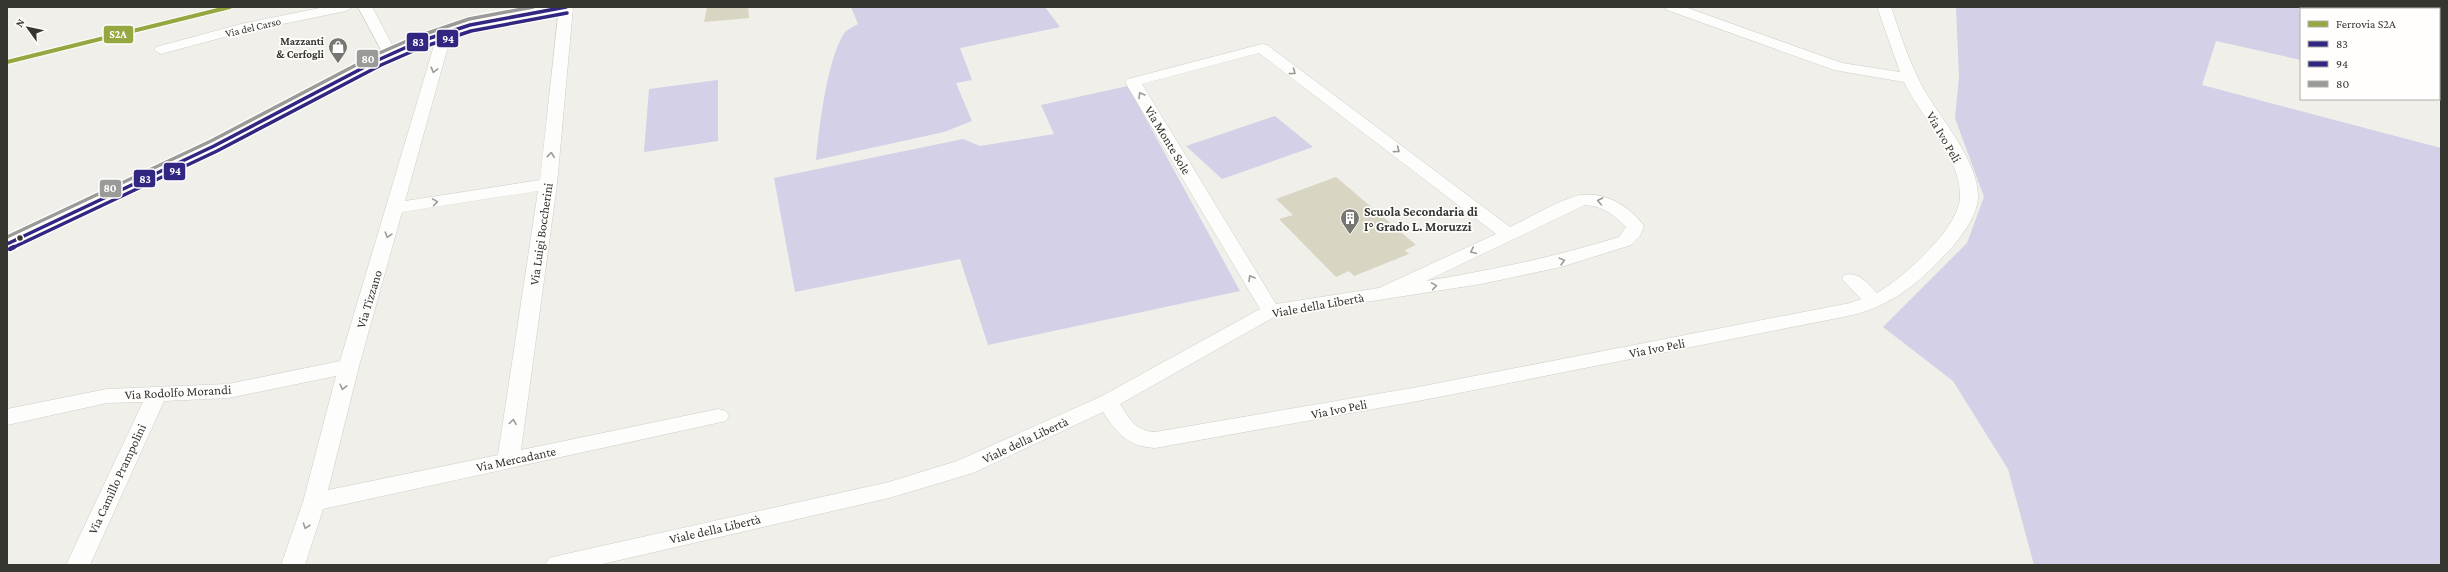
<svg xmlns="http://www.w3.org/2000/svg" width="2448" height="572" font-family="'Crimson Pro',serif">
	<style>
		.green { fill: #d3d0e7 }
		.building { fill: #d8d5c3 }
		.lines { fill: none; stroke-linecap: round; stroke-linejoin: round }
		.minor-casing { stroke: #cecdc8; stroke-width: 1 }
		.major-casing { stroke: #cecdc8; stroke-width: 1 }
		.minor { fill: #fdfdfc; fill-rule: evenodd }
		.major { fill: #fdfdfc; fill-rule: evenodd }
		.bus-1-casing { stroke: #fffefc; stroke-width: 6 }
		.bus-2-far1-casing { stroke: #fffefc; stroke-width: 6 }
		.bus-2-casing { stroke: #fffefc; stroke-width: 8 }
		.bus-3-casing { stroke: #fffefc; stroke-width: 6 }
		.bus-1 { stroke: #312783; stroke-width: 3.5 }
		.bus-2-far1 { stroke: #312783; stroke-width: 3.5 }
		.bus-2 { stroke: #312783; stroke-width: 4.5 }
		.bus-3 { stroke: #9a9a98; stroke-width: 3.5 }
		.rail-1-casing { stroke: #fffefc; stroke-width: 6 }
		.rail-1 { stroke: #95a740; stroke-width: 4 }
		.oneway { stroke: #9a9a96 }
		.bus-dot { fill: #363631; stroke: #fffefc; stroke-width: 1.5 }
		.labels { text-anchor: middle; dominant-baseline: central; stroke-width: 3.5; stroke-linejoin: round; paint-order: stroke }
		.far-street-label { font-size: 11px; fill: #363631; stroke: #fffefc }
		.far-poi-label { font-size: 11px; font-weight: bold; fill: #363631; stroke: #fffefc; text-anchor: end }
		.street-label { font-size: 13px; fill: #363631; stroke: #fffefc }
		.poi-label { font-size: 13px; font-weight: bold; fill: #363631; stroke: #fffefc; text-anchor: start }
		.line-badge { stroke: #fffefc; stroke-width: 1.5 }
		.badge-label { font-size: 11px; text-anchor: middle; font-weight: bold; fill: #fff }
	</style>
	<rect width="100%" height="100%" fill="#f0efe9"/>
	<path class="green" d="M851,7H1045L1060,27L960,48L972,80L956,83L972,121L944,132L816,160C819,128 827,58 845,32C848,29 855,26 858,24Z
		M1956,7H2441V92L2439,91V9H2301V60L2216,41L2202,85L2441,148V565H2034L2008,469L1953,381L1883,327L1967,243L1984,197L1955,118L1959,77Z
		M718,80V141L644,152L649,89Z
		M1128,86L1240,291L988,345L960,259L795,292L774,178L963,139L980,146L1054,134L1041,105Z
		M1275,116L1313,147L1222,179L1186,146Z"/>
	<path class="building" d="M707,7H748L749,18L704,22Z
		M1336,177L1416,245L1405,250L1409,254L1354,276L1349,271L1336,277L1279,219L1293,215L1276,199Z"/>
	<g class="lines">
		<defs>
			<path id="minor" d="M325,7H353L346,11L243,32L161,54L154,50L156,47L241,24Z
				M358,7H372L397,54L395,57H385Z
				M559,7H573L557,184L521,450L718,409L726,411L729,416L726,421L323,509L305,565H281L303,502L336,376L228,398L164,401L90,565H66L143,402L107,403L7,425V409L107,389L228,384L340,361L438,32L445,28L452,32L405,201L540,180ZM538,191L498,455L328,490L359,366L402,212Z
				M1665,7H1685L1842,63L1900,72L1877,7H1891C1900,33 1908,59 1921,84C1937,115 1979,160 1978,197C1977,220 1955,245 1939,261C1914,287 1888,306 1853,315L1418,401L1155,448C1128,446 1117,434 1103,412L973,473L889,498L598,565H545L549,558L557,556L889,482L957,461L1100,397L1260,309L1125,82L1128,79L1262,44L1267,45L1510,227C1529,218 1561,199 1580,195C1605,191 1631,207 1644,226L1640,236L1631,245L1561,267L1481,284L1276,316L1120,404C1129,419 1136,431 1155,432L1418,387L1850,303L1861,299L1842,279L1844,275C1859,271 1867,283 1877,293C1900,279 1919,261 1937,241C1947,229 1960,212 1960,196C1961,157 1920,116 1904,82L1834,70L1667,10ZM1259,53L1496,234L1379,288L1276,304L1142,84ZM1585,205C1603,206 1613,214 1626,227L1619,237C1555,257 1492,270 1426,281Z"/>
			<path id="major" d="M540,7H574L572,10L566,12L473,29L424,46L384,64L221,150L7,250V236L207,142L372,56L412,38L470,20Z"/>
		</defs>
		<use href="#minor" class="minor-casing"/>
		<use href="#major" class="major-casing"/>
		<use href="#minor" class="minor"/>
		<use href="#major" class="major"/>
		<defs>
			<path id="bus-1" d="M7,244L214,146L378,60L418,42L470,25L566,7"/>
			<path id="bus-2-far1" d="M12,248L217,151L381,65L420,48L471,31L567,13"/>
			<path id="bus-2" d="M10,249L14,247"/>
			<path id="bus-3" d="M7,237L211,141L375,55L416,37L469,19L533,7"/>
		</defs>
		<use href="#bus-1" class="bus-1-casing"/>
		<use href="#bus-2-far1" class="bus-2-far1-casing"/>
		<use href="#bus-2" class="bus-2-casing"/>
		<use href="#bus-3" class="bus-3-casing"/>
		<use href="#bus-1" class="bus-1"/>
		<use href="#bus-2-far1" class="bus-2-far1"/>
		<use href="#bus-2" class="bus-2"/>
		<use href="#bus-3" class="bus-3"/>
		<defs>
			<path id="rail-1" d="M7,62L230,7"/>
		</defs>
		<use href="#rail-1" class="rail-1-casing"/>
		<use href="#rail-1" class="rail-1"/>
	</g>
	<defs><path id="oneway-chevron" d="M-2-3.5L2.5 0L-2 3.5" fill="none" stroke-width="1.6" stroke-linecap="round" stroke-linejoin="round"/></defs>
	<g class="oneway">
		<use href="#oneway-chevron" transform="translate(434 70) rotate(105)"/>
		<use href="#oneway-chevron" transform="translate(1293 72) rotate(37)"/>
		<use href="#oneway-chevron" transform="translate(1141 95) rotate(-121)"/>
		<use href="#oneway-chevron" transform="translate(1397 150) rotate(37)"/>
		<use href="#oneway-chevron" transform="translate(551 155) rotate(-84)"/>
		<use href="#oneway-chevron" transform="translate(1600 201) rotate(-169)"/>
		<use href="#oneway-chevron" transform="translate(435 202) rotate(-9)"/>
		<use href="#oneway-chevron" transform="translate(388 235) rotate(107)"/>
		<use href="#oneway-chevron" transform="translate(1473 251) rotate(155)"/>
		<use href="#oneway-chevron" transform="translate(1562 261) rotate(-15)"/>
		<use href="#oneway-chevron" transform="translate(1251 278) rotate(-121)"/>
		<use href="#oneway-chevron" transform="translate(1434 286) rotate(-9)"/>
		<use href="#oneway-chevron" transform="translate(343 387) rotate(104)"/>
		<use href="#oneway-chevron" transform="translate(513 422) rotate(-82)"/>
		<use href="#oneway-chevron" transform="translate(306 526) rotate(109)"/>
	</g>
	<defs>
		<symbol id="shop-pin" viewBox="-11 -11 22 30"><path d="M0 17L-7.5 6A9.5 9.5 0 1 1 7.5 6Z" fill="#777771" stroke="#fffefc"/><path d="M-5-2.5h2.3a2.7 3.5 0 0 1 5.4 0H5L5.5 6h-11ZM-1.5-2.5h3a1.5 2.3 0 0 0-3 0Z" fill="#fff"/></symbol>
		<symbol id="building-pin" viewBox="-11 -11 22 30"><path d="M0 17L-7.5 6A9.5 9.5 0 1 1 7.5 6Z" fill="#777771" stroke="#fffefc"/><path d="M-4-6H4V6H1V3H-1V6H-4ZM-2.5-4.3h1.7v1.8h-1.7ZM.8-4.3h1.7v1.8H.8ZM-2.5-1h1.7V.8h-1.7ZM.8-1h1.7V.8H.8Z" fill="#fff"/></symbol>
	</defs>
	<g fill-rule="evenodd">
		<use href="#shop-pin" x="327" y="36" width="22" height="30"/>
		<use href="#building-pin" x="1339" y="207" width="22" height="30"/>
	</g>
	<circle class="bus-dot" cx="20" cy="238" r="3.5"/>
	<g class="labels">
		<g class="far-street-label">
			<text transform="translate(253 27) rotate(-13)">Via del Carso</text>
		</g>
		<g class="far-poi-label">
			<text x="324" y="41">Mazzanti<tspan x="324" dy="13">&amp; Cerfogli</tspan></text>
		</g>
		<g class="street-label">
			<text transform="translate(1944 137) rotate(60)">Via Ivo Peli</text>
			<text transform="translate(1168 140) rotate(59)">Via Monte Sole</text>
			<text transform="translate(541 234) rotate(-82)">Via Luigi Boccherini</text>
			<text transform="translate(369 299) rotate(-73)">Via Tizzano</text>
			<text transform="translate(1318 305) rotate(-10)">Viale della Libertà</text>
			<text transform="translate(1657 348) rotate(-11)">Via Ivo Peli</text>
			<text transform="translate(178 392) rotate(-3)">Via Rodolfo Morandi</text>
			<text transform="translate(1339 409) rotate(-11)">Via Ivo Peli</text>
			<text transform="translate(1025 440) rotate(-25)">Viale della Libertà</text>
			<text transform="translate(516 459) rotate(-12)">Via Mercadante</text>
			<text transform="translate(117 479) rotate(-65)">Via Camillo Prampolini</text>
			<text transform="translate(715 529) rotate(-13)">Viale della Libertà</text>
		</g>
		<g class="poi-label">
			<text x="1364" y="211">Scuola Secondaria di<tspan x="1364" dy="15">I° Grado L. Moruzzi</tspan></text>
		</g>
	</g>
	<g class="line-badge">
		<rect x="103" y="25" width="31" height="19" rx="4" fill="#95a740"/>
		<rect x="436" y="29" width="23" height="19" rx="4" fill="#312783"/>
		<rect x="406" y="32" width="23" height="20" rx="4" fill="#312783"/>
		<rect x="356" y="49" width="23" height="19" rx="4" fill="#9a9a98"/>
		<rect x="163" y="162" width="23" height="19" rx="4" fill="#312783"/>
		<rect x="133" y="169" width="23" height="19" rx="4" fill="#312783"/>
		<rect x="99" y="179" width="23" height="19" rx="4" fill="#9a9a98"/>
	</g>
	<g class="badge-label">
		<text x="118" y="38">S2A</text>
		<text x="448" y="43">94</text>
		<text x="418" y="46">83</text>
		<text x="368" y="63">80</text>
		<text x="175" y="175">94</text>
		<text x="145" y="183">83</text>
		<text x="110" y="192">80</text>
	</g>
	<rect width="2448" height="572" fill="none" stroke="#363631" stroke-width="16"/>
	<rect x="2300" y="8" width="140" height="92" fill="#fffefc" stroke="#afaeab"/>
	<rect x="2308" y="21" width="20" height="6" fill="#95a740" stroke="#afaeab"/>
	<text x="2336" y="28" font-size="12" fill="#363631">Ferrovia S2A</text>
	<rect x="2308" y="41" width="20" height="6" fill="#312783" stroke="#afaeab"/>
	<text x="2336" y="48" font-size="12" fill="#363631">83</text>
	<rect x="2308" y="61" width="20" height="6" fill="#312783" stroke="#afaeab"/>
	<text x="2336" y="68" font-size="12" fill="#363631">94</text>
	<rect x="2308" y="81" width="20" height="6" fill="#9a9a98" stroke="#afaeab"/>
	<text x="2336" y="88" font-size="12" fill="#363631">80</text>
	<g transform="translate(28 28) rotate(303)" stroke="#fffefc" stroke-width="3" paint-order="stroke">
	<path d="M0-3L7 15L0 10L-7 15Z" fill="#363631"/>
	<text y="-6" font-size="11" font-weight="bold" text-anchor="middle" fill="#363631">N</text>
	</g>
</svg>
